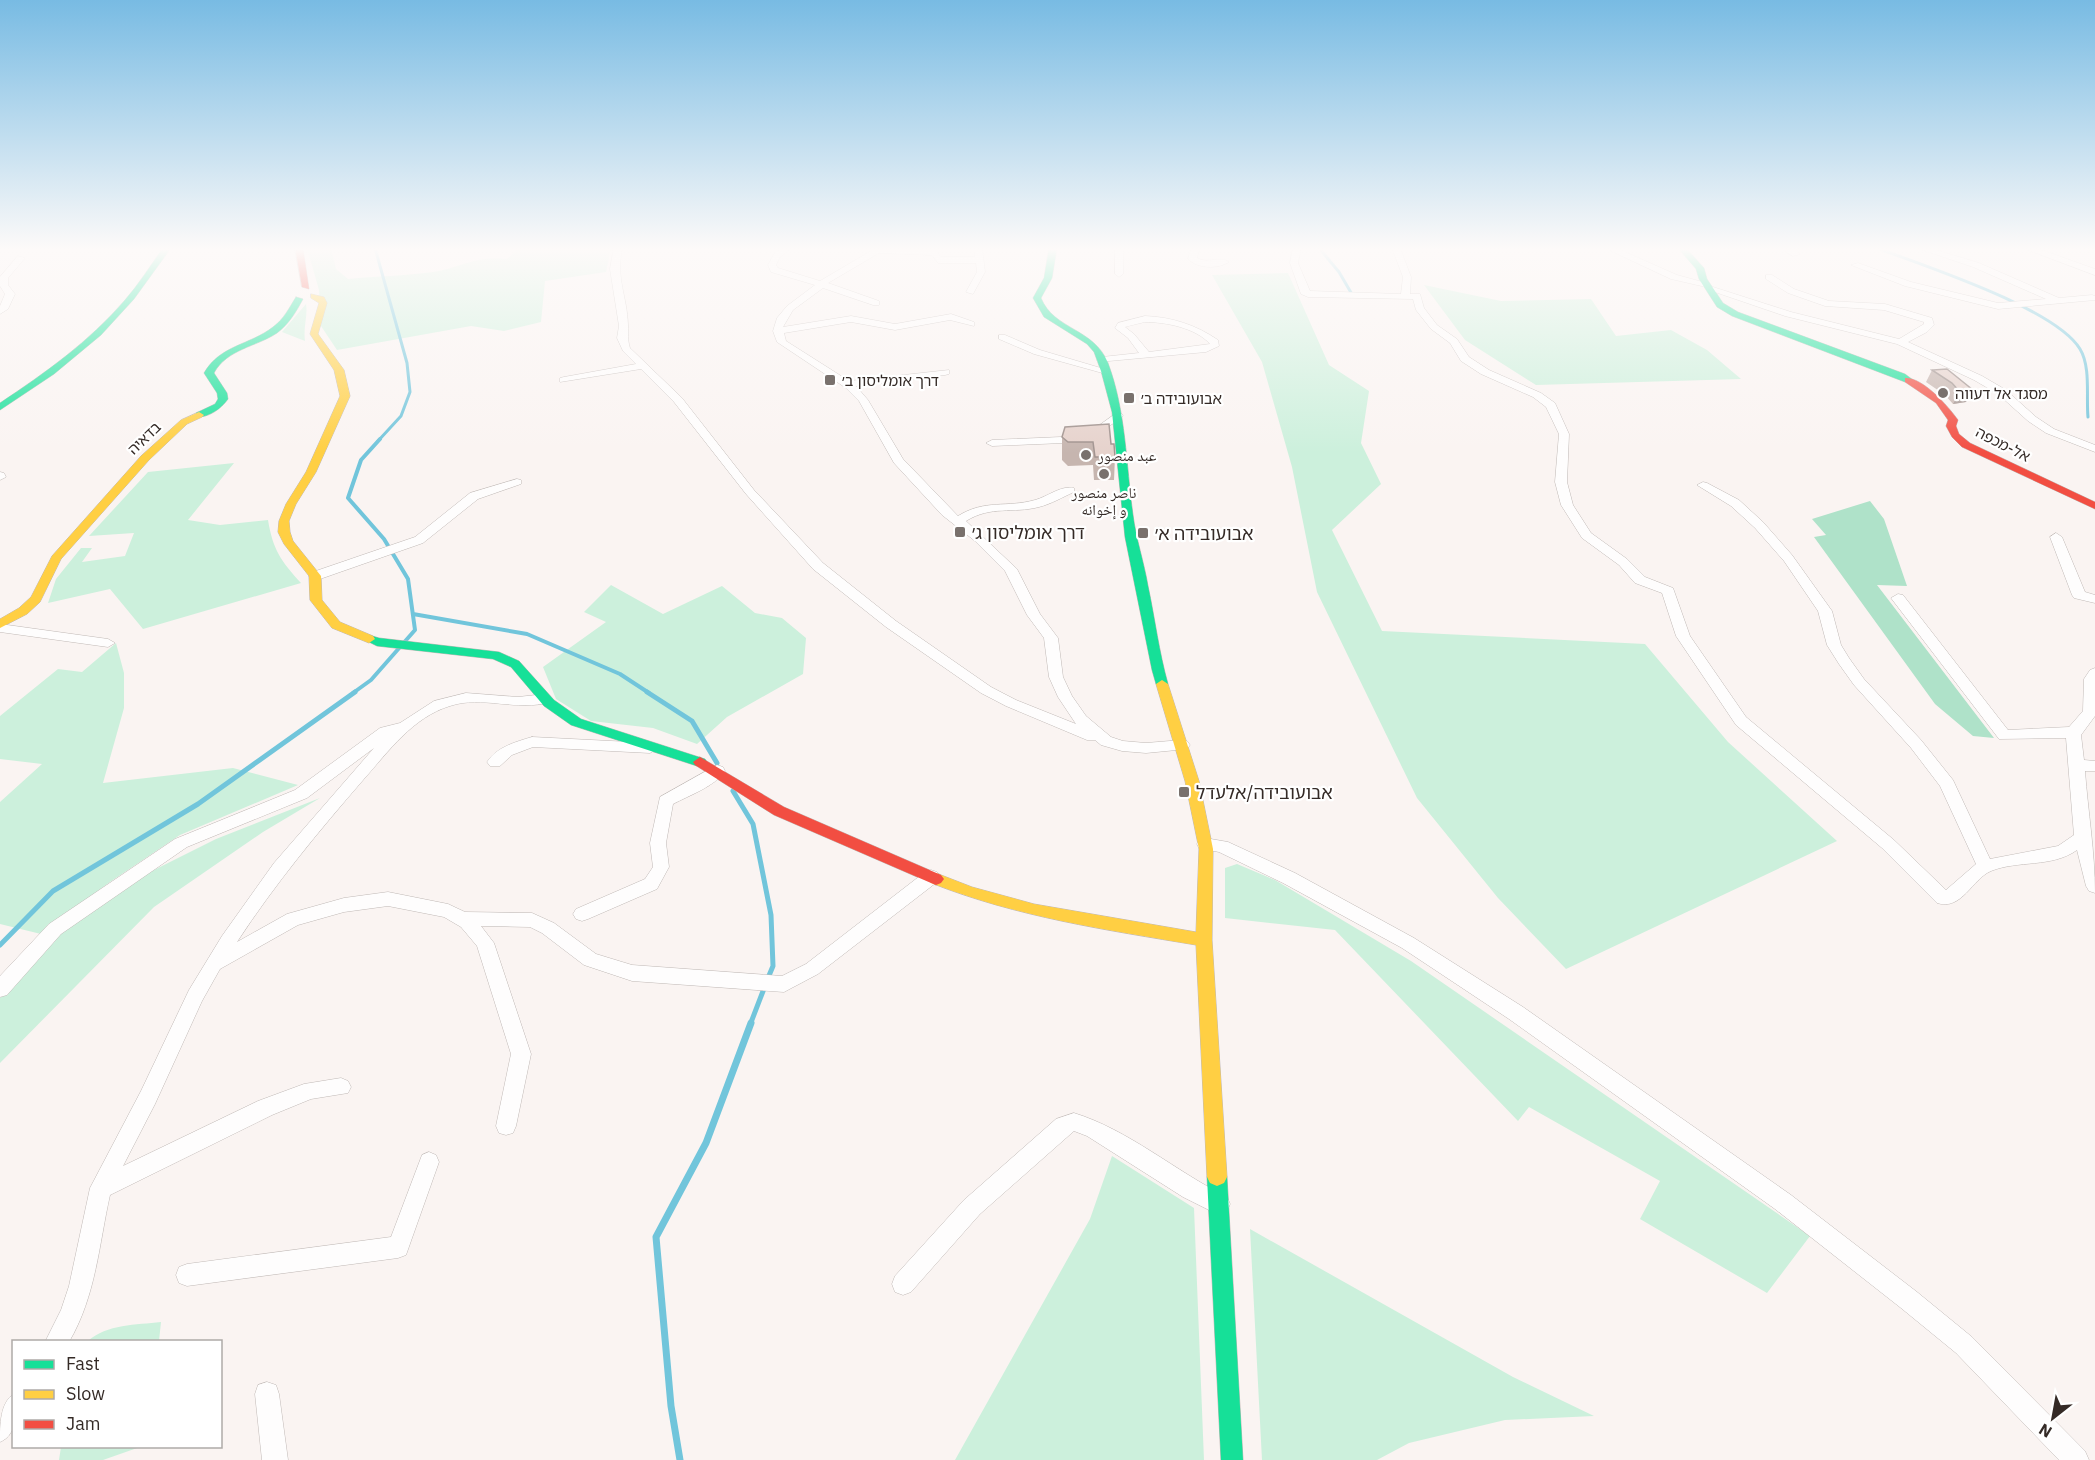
<svg xmlns="http://www.w3.org/2000/svg" width="2095" height="1460" font-family="'IBM Plex Sans','Noto Naskh Arabic','Noto Sans Hebrew',sans-serif">
	<style>
		.green { fill: #ccf0dc }
		.forest { fill: #afe2c9 }
		.lines { fill: none; stroke-linecap: round; stroke-linejoin: round }
		.stream-far3 { stroke: #71c5db; stroke-width: 3 }
		.stream-far2 { stroke: #71c5db; stroke-width: 4 }
		.stream-far1 { stroke: #71c5db; stroke-width: 5 }
		.stream { stroke: #71c5db; stroke-width: 7 }
		.street-casing { stroke: #c0b9b6; stroke-width: 1 }
		.fast-casing { stroke: #c0b9b6; stroke-width: 1 }
		.slow-casing { stroke: #c0b9b6; stroke-width: 1 }
		.jam-casing { stroke: #c0b9b6; stroke-width: 1 }
		.street { fill: #fefdfd; fill-rule: evenodd }
		.fast { fill: #16e098; fill-rule: evenodd }
		.slow { fill: #ffcf43; fill-rule: evenodd }
		.jam { fill: #f24e42; fill-rule: evenodd }
		.wall { fill: #c6b5af }
		.shaded-wall { fill: #a1938f }
		.building { fill: #e6d2cc; stroke: #a1938f; stroke-width: 1.5 }
		.poi-dot { fill: #79716d; stroke: #fff; stroke-width: 2 }
		.labels { text-anchor: middle; dominant-baseline: central; stroke-width: 4.5; stroke-linejoin: round; paint-order: stroke }
		.far-poi-label { font-size: 15px; fill: #342a26; stroke: #fff; text-anchor: start }
		.far-street-label { font-size: 15px; fill: #342a26; stroke: #fff }
		.poi-label { font-size: 18px; fill: #342a26; stroke: #fff; text-anchor: start }
	</style>
	<rect width="100%" height="100%" fill="#faf4f2"/>
	<path class="green" d="M307,248H331L336,269L348,279C376,276 405,276 433,272C460,268 476,255 507,259L519,248H611L606,272L545,281L541,322L504,331L471,326L337,350L321,326L319,290Z
		M1288,273L1329,365L1369,391L1361,443L1381,484L1332,530L1382,631L1645,644L1728,742L1837,841L1566,969L1498,898L1417,798L1317,592L1292,467L1262,362L1212,275Z
		M1424,285L1501,301L1591,299L1616,336L1671,330L1707,350L1741,379L1536,385L1465,340Z
		M306,304C308,316 303,327 305,341L282,332Z
		M234,463L188,520L220,525L268,520C273,550 281,561 301,583L143,629L110,589L48,603L56,579L81,548H92L82,562L125,556L134,533L89,536L148,472Z
		M611,585L663,614L722,586L755,613L782,618L806,638L803,674L727,717L697,744L653,728L591,721L556,699L543,667L606,622L584,612Z
		M116,643L124,673V708L103,783L233,768L298,785L180,835L110,882L41,934L0,924V802L42,764L0,759V716L58,669L82,672Z
		M320,798L263,832L154,907L0,1063V998L60,930L144,875L216,839Z
		M1237,864L1275,880L1411,961L1810,1236L1767,1293L1640,1219L1660,1181L1529,1107L1518,1121L1335,930L1225,918V868Z
		M1112,1156L1194,1208L1204,1460H955L1090,1219Z
		M1250,1229L1513,1377L1594,1416L1505,1420L1409,1443L1377,1460H1262Z
		M161,1322L159,1341H88C107,1324 136,1325 161,1322Z
		M61,1447V1446L140,1447L103,1460H59Z"/>
	<path class="forest" d="M1870,501L1884,519L1907,586L1877,585L1994,738L1973,736L1935,704L1814,537L1826,535L1812,519Z"/>
	<g class="lines">
		<path class="stream-far3" d="M375,248L407,363L410,392L401,416L378,441
			M1319,248L1339,272L1353,296
			M1877,248C1924,266 2055,308 2080,349C2091,367 2086,397 2088,417"/>
		<path class="stream-far2" d="M413,614L527,634L620,674L649,693
			M353,693L371,680L415,630L408,579L384,539L348,498L361,460L380,439"/>
		<path class="stream-far1" d="M647,692L692,721L717,763
			M733,791L753,824L771,915L773,966L768,978
			M0,945L53,891L198,804L355,692
			M750,1025L765,986"/>
		<path class="stream" d="M680,1460L671,1406L656,1237L706,1143L751,1023"/>
		<defs>
			<path id="street" d="M614,248H622C616,281 627,295 628,325C629,334 627,339 630,348L682,398L754,490L823,563L896,621L991,687L1016,700L1076,724L1058,697L1049,677L1044,638L1027,615L1005,571L975,541L942,515L894,463L859,401L846,388L777,342L773,331L777,318L787,306L815,285L771,272L768,265L774,254L782,248L790,249L780,257L776,265L778,268L820,281L876,248L935,250L941,257H975L974,248H982L985,272L973,294L966,292L977,272L976,263H938L932,255L879,253L828,283L879,301V305H873L823,288L793,310L783,327L851,316L895,324L951,314L974,322V326L950,320L895,330L851,322L784,333L786,341L849,381L949,370V374L945,375L856,386L868,400L903,459L958,516C985,499 1007,508 1035,500C1047,497 1061,485 1074,488V492C1063,497 1051,504 1039,507C1012,514 992,505 966,521L1017,569L1040,614L1058,638L1063,677L1072,696L1086,716L1111,737L1123,741L1146,743L1182,740L1187,741L1190,745L1187,749L1146,753L1122,751L1101,745L1095,740H1087L1006,706L981,693L886,627L813,569L746,494L674,402L641,369L560,382V378L564,377L636,364L623,351L617,338L619,326L610,269Z
				M1115,248H1123V274L1119,277L1115,274Z
				M1192,248H1200L1197,258C1207,264 1220,256 1229,262C1218,269 1198,269 1188,259Z
				M1293,248H1301L1298,263L1310,291L1401,294L1403,277L1392,248H1400L1411,277L1410,294H1420L1424,308L1437,325L1457,339L1469,357L1489,370L1541,393L1555,403L1569,434L1567,482L1573,505L1591,533L1627,559L1645,577L1673,588L1690,636L1746,717L1894,840L1946,890L1976,864L1940,786L1911,748L1854,685L1839,664L1827,645L1818,611L1784,561L1755,528L1731,506L1697,485L1703,482L1707,483L1739,500L1763,522L1792,555L1832,611L1841,645L1849,658L1864,679L1921,740L1953,780L1990,859L2058,846L2074,835L2066,738L1999,739L1891,598L1898,594L1903,595L2008,730L2069,727L2083,711L2084,679L2090,670L2095,668V716L2081,735L2084,760L2095,761V771H2085C2088,812 2095,852 2095,893L2089,891L2086,886L2077,850C2052,868 2018,860 1991,871C1972,879 1962,911 1937,903L1882,848L1736,725L1676,636L1662,593L1635,583L1619,565L1582,538L1561,505L1555,482L1559,434L1546,407L1533,397L1481,374L1461,361L1450,343L1431,329L1416,310L1413,299L1308,297L1301,294L1290,263Z
				M1605,248H1616L1677,275L1710,284L1706,287L1671,279Z
				M1780,248H1791L1800,254L1793,256Z
				M1917,248H1930L1979,263L2059,298L2092,295L2095,296V300L1998,309L1905,286L1851,265L1858,263L1911,282L1998,303L2046,299L1973,267Z
				M2023,248H2036L2095,269V275Z
				M18,256L25,258L8,278V285L15,294L8,309L0,314V306L5,294L0,286V277Z
				M1766,275H1772L1794,289L1829,301L1885,304L1932,318L1934,325L1927,332L1908,342L1982,376L2006,390L2036,417L2054,429L2095,445V452L2046,433L2028,421L1998,394L1974,380L1897,344L1785,316L1706,289L1713,287L1791,312L1899,339L1924,324V322L1884,310L1825,306L1788,293L1766,279Z
				M1145,316C1172,317 1196,325 1218,340L1219,346L1206,352L1098,362L1097,360L1102,357L1139,353L1128,338L1115,328L1118,323ZM1145,322C1166,322 1196,328 1210,344L1149,352L1134,334L1125,327Z
				M999,335H1005L1040,350L1111,371L1106,374L1034,354L999,339Z
				M1118,412L1123,415L1122,417L1087,442L992,446L986,443L992,440L1084,436Z
				M0,472L4,473L6,477L0,480Z
				M517,479L521,480V484L478,499L423,543L320,579H310L309,576L310,573L415,537L470,493Z
				M2056,533L2062,537L2085,592L2095,595V603L2074,598L2072,595L2050,537Z
				M0,624L108,639L115,643L108,647L0,632Z
				M466,693L518,697L545,694L552,699L550,702C517,712 482,695 450,706C413,717 388,752 364,779C318,832 275,884 237,942L287,914L344,898L388,892L448,904L465,912L532,913L554,923L596,954L632,965L782,976L806,964L925,872L931,870L937,872L940,877L937,882L818,974L784,992L632,981L584,965L542,933L530,927L481,926L494,943L531,1054L516,1126L513,1133L506,1135L499,1133L496,1126L511,1054L477,946L461,927L444,917L388,906L344,912L298,925L220,969L202,1001L155,1104L123,1166L258,1101L304,1084L341,1078L348,1081L351,1087L348,1093L311,1099L272,1115L110,1195C99,1244 96,1296 69,1342H45L61,1310L69,1286L90,1188L141,1091L189,990L222,936L274,863L374,748L307,798L187,847L61,934L7,995L0,997V976L49,924L175,839L295,790L380,728L400,723L434,701Z
				M532,737L650,743L658,748L650,753L533,747L512,755L500,766H490L487,762C497,747 515,742 532,737Z
				M717,765L723,767L725,771C714,787 690,795 673,804L666,843L669,867L657,889L588,919L582,921L576,919L573,914L576,909L645,879L653,867L650,843L660,797Z
				M1205,838L1228,842L1295,873L1414,938L1523,1007L1791,1195L1917,1292L1972,1337L2085,1451L2089,1460H2059L1956,1353L1901,1308L1775,1209L1509,1019L1402,948L1283,883L1219,852L1199,848L1197,844L1199,840Z
				M1074,1113C1129,1130 1175,1171 1227,1197L1230,1204L1227,1211L1219,1215L1183,1197L1087,1136L1074,1131L980,1214L911,1292L903,1295L895,1292L892,1284L895,1276L964,1200L1056,1119Z
				M429,1152L436,1155L439,1162L406,1255L398,1258L187,1286L179,1283L176,1275L179,1267L187,1264L391,1237L422,1155Z
				M267,1382L276,1385L279,1394L288,1460H262L255,1394L258,1385Z
				M14,1394C14,1412 19,1434 0,1442C0,1425 0,1402 14,1394Z"/>
			<path id="fast" d="M163,248H171L134,299L101,335L54,374L0,410V403C45,373 89,342 125,300C139,284 150,266 163,248Z
				M1049,248H1057L1052,278L1041,298C1054,330 1094,328 1108,363C1126,411 1126,464 1133,515C1136,539 1144,562 1148,586C1155,619 1159,652 1168,684L1162,688L1156,684L1152,670L1125,537L1112,412L1101,371L1094,352L1087,344L1044,317L1033,298L1044,278Z
				M1678,248H1686L1704,268L1707,279L1723,303L1738,312L1905,374L1913,380L1905,382L1732,316L1717,307L1699,279L1696,269Z
				M296,297L303,299C296,312 289,324 277,333C256,347 227,349 214,373L227,393L228,399C221,409 208,418 196,417V413L215,404L218,399L217,393L204,373C220,345 250,345 273,327C284,319 289,308 296,297Z
				M369,635L379,638L499,652L519,661L554,700L581,719L705,759L707,762L700,767L571,725L544,706L511,667L493,659L377,646L363,639Z
				M1217,1168L1224,1171L1227,1177L1243,1460H1221L1207,1177L1210,1171Z"/>
			<path id="slow" d="M311,294L324,297L327,303L318,334L344,370L350,396L316,472L296,504L289,521L290,532L293,541L321,576L322,600L340,622L373,636L375,639L369,643L332,628L310,600L309,576L284,544L278,532L279,521L286,504L306,472L340,396L334,370L310,334L319,303L311,298Z
				M199,412L204,415L202,417L187,424L149,460L61,559L40,602L27,614L0,628V619L19,608L31,597L52,556L141,456L181,420Z
				M1162,680L1168,684L1199,781L1213,849L1212,940L1227,1177L1224,1183L1217,1186L1210,1183L1207,1177L1196,945C1106,930 1017,917 931,883L928,879L931,875L936,873L972,887L1034,904L1196,932L1199,849L1185,781L1156,684Z"/>
			<path id="jam" d="M295,248H303L309,289L302,287Z
				M1905,378C1923,377 1948,406 1958,420L1956,426L1959,434L1970,443L2095,502V509L1962,447L1952,437L1946,426L1948,420L1936,403L1905,382Z
				M700,757L784,807L941,875L944,879L941,883L936,885L931,883L774,815L695,765L693,762Z"/>
		</defs>
		<use href="#street" class="street-casing"/>
		<use href="#fast" class="fast-casing"/>
		<use href="#slow" class="slow-casing"/>
		<use href="#jam" class="jam-casing"/>
		<use href="#street" class="street"/>
		<use href="#fast" class="fast"/>
		<use href="#slow" class="slow"/>
		<use href="#jam" class="jam"/>
	</g>
	<path class="wall" d="M1932,370L1973,390L1966,402L1953,404L1945,395L1926,382Z
		M1062,437L1111,444L1115,457L1114,480H1094L1093,465L1068,466L1062,460Z"/>
	<path class="shaded-wall" d="M1973,390L1966,402L1953,404L1960,392Z"/>
	<path class="building" d="M1947,369L1973,390L1960,392L1952,383L1932,370Z
		M1109,424L1111,444H1114L1115,457H1095L1093,442H1068L1062,437L1065,427Z"/>
	<linearGradient id="sky" x2="0" y2="1"><stop stop-color="#78bbe3"/><stop offset="0.55" stop-color="#fdfaf9"/><stop offset="1" stop-color="#fdfaf9" stop-opacity="0"/></linearGradient>
	<rect width="2095" height="453" fill="url(#sky)"/>
	<g class="poi-dot">
		<rect x="824" y="374" width="12" height="12" rx="3"/>
		<circle cx="1943" cy="393" r="6"/>
		<rect x="1123" y="392" width="12" height="12" rx="3"/>
		<circle cx="1086" cy="455" r="6"/>
		<circle cx="1104" cy="474" r="6"/>
		<rect x="954" y="526" width="12" height="12" rx="3"/>
		<rect x="1137" y="527" width="12" height="12" rx="3"/>
		<rect x="1178" y="786" width="12" height="12" rx="3"/>
	</g>
	<g class="labels">
		<g class="far-poi-label">
			<text x="842" y="380">דרך אומליסון ב׳</text>
			<text x="1955" y="393">מסגד אל דעווה</text>
			<text x="1141" y="398">אבועובידה ב׳</text>
			<text x="1098" y="455">عبد منصور</text>
			<text x="1104" y="492" text-anchor="middle">ناصر منصور<tspan x="1104" dy="17">و إخوانه</tspan></text>
		</g>
		<g class="far-street-label">
			<text transform="translate(144 438) rotate(-44)">בדאיה</text>
			<text transform="translate(2003 444) rotate(27)">אל-מכפה</text>
		</g>
		<g class="poi-label">
			<text x="972" y="532">דרך אומליסון ג׳</text>
			<text x="1155" y="533">אבועובידה א׳</text>
			<text x="1196" y="792">אבועובידה/אלעדל</text>
		</g>
	</g>
	<rect x="12" y="1340" width="210" height="108" fill="#ffffff" stroke="#aeaaa8" stroke-width="1.5"/>
	<rect x="24" y="1360" width="30" height="9" fill="#16e098" stroke="#aeaaa8" stroke-width="1.5"/>
	<text x="66" y="1370" font-size="18" fill="#342a26">Fast</text>
	<rect x="24" y="1390" width="30" height="9" fill="#ffcf43" stroke="#aeaaa8" stroke-width="1.5"/>
	<text x="66" y="1400" font-size="18" fill="#342a26">Slow</text>
	<rect x="24" y="1420" width="30" height="9" fill="#f24e42" stroke="#aeaaa8" stroke-width="1.5"/>
	<text x="66" y="1430" font-size="18" fill="#342a26">Jam</text>
	<g transform="translate(2053 1418) rotate(211)" stroke="#ffffff" stroke-width="4.5" paint-order="stroke">
	<path d="M0-4.5L10 22L0 15L-10 22Z" fill="#342a26"/>
	<text y="-9" font-size="16" font-weight="bold" text-anchor="middle" fill="#342a26">N</text>
	</g>
</svg>
